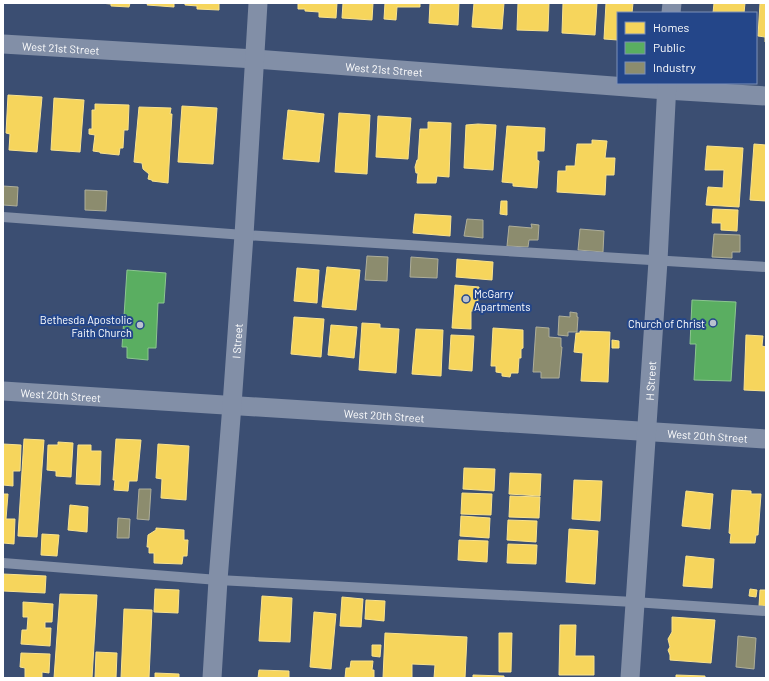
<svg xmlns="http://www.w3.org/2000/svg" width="769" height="681" font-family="Barlow,sans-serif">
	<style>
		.homes { fill: #f6d55c; stroke: #f9e28d }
		.public { fill: #5aae61; stroke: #8cc690 }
		.industry { fill: #8c8c6e; stroke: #aeae9a }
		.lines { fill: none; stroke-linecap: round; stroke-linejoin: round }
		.service { stroke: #828fa7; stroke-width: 10 }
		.minor { stroke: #828fa7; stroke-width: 19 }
		.poi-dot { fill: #bac1ce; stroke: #244689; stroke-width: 1.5 }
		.labels { text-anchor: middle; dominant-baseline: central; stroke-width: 4; stroke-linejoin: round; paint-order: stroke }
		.street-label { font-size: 11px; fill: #fff; stroke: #244689 }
		.poi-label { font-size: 11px; fill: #fff; stroke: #244689; text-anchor: end }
	</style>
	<rect width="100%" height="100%" fill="#3b4e72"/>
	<path class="homes" d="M100,3H130L129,7L111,6V4Z
		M148,3H174V7L147,5Z
		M185,3H219V10L197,9V6L185,5Z
		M298,3H337L336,18L319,17V12L305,11V9H298Z
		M343,3H373L372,20L342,18Z
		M385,3H420V7H397L396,20L384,19Z
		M430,3H459L458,25L429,23Z
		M474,3H504L502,29L472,27Z
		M518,3H549L548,31L517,30Z
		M563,3H597L595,35L562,33Z
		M606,3H633L632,13H618V40L604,39Z
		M714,3H745L744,13H713Z
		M760,3H766V43L765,42V37L758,36Z
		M8,95L42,97L37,152L9,150L10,134L6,133Z
		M54,98L84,100L80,152L51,150Z
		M95,104L129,105L128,130H124L123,148H120L119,155L100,153V152L93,151L95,135L89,134V129H92V110H95Z
		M182,106L217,108L213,164L178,162Z
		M139,107L171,108L170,114H172L168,183L152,181V180L148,179L149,174L143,169L142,163L134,162Z
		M288,110L324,114L319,162L283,159Z
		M339,113L370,115L367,174L335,172Z
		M378,116L411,118L408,159L376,157Z
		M428,122L451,123L449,177L437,176L436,183H417L418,173H416L415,167L417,160H418L420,129H428Z
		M478,124L496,125L493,170L464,168L466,125Z
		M507,126L545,128L544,151H537V160L539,161L537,188L513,186V183L502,182Z
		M592,140L607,141L605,158H615L614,175H606L605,195L557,192L558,171H566V166H575L577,144H592Z
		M754,144L766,145V201L750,200Z
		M707,146L743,148L739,207L706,205L708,187L723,188L724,170H705Z
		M501,201H507V215L500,214Z
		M713,209L738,210L737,231L721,230V223H712Z
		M415,214L451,216L450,236L413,233Z
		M457,259L493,262L492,280L456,277Z
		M327,267L360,270L356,310L322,307Z
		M297,268L319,270L317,303L294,301Z
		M455,285L479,287L477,311H471V329L452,328Z
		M294,317L324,319L321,357L291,354Z
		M362,323L380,324V328L399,329L396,373L359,370Z
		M331,325L357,327L354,358L328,355Z
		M493,328L523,330V348L521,349V358H519L518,373H511L510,377L502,376V373L496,372V366H491Z
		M416,329L443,330L441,376L412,374Z
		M580,331L610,332L608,382L581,381L583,353L574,352L576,333H580Z
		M451,335L474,336L472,371L449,369Z
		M746,335L763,336L762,346L766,347V391L744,390Z
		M612,340L619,341V348H612Z
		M24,439L44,440L37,537L18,536Z
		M116,439L141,440L137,481H129L128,491L114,490L115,480H113Z
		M58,442L73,443L71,477L56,476V471L47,470L48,445H58Z
		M3,444L21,445L20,471H13V486L3,485Z
		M158,444L189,446L186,500L161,498L162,479L156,478Z
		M78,445H91V451H101L100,485L76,484Z
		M464,468L495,469L494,491L463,489Z
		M510,473L541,474L540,496L509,494Z
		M574,480L602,481L600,521L572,519Z
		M732,490L751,491V494H761L758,535H756L755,543H730L731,534L729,533Z
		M686,491L713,494L710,529L682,526Z
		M462,493L492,494L491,515L461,514Z
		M3,494H8L6,519H15L14,544L3,543Z
		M510,496L540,497L539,518L509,517Z
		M70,505L88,507L87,532L68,530Z
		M461,516L490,518L489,538L460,536Z
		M508,520L537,521L536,542L507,540Z
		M156,528L184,530V540H188L187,556H183L182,564L154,563V553H149V547H147L148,535L156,530Z
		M569,529L598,531L595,584L566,582Z
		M42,534L59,535L57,556L41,555Z
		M459,540L488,541L487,562L458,560Z
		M508,544L537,545L536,564L507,563Z
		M686,556L714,559L712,588L683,586Z
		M3,574L46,576L45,593L3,591Z
		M155,589L179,590L178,613L154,612Z
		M750,589L757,590L756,597L749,596Z
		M760,590H766V606H759Z
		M60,594L97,595L92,678H54Z
		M262,596L292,598L290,642L259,641Z
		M342,597L363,599L361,627L340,626Z
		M366,600L385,601L384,621L365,619Z
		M23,602L53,604L52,622H45V628H51L50,646L21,644L22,630H27L28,617H23Z
		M124,609L152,610L149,678H121Z
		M314,612L336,614L331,669L310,667Z
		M672,617L715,620L711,663L670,660V655L668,650L670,647L668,639L672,632Z
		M560,625H576L575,656H594V675H559Z
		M385,633L467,637L465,678H434L435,665L412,664V678H383Z
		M499,633H512L511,672H499Z
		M372,645H381L380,657L372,656Z
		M96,652L117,653L116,678H95Z
		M21,653L50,654L49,673L42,672V678H25V668L20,667Z
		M351,661H373L372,670H374V678H345L346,668H350Z
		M259,670L289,671V678H258Z
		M155,673L179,674V678H155Z
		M473,675L504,676V678H473Z
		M676,675L705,676V678H676Z"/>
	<path class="public" d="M127,270L166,273L164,303H158L156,348H148V360L127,358V347H122Z
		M692,300L736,302L731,381L694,380L696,344H690Z"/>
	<path class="industry" d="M3,186L18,187L17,206L3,205Z
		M85,190L107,191L106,211L85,210Z
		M467,219L483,220V238L464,236Z
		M531,224L539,225L538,240H529L528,247L507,246L509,226L532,228Z
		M580,229L604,231L603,252L578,250Z
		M714,234L740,235V252H732V258L712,257Z
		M367,256L388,257L387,281L365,280Z
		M411,257L438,259L437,278L410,277Z
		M570,312L577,313V317H578L577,332H568V336L558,335L559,316L570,317Z
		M536,327L549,328V337L561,338V347H562L559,378H541V372H533Z
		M139,489H151L149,520L137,519Z
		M118,518L130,519L129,538H117Z
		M738,636L756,638L754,669L736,667Z"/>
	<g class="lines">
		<path class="service" d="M3,217L244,235L766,267
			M3,563L218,580L634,602L766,611"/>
		<g class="minor">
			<path d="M671,13L672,3"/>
			<path id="s1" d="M3,44L255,59L666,90L766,96"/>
			<path id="s2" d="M3,391L766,439"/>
			<path id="s3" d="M212,678L218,580L232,405L244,235L258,3"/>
			<path id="s4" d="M630,678L658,261L667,83"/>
		</g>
	</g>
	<g class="poi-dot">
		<circle cx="466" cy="299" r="4"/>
		<circle cx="713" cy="323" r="4"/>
		<circle cx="140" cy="325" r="4"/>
	</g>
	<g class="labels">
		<g class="street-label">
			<text stroke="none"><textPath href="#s1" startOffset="58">West 21st Street</textPath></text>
			<text stroke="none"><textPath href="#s1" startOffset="382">West 21st Street</textPath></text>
			<text stroke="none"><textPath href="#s3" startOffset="338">I Street</textPath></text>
			<text stroke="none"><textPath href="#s4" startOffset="298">H Street</textPath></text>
			<text stroke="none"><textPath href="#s2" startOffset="58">West 20th Street</textPath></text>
			<text stroke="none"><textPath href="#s2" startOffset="382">West 20th Street</textPath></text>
			<text stroke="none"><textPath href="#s2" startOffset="706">West 20th Street</textPath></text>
		</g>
		<g class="poi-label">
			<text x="474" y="293" text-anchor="start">McGarry<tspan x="474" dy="13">Apartments</tspan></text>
			<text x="132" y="319">Bethesda Apostolic<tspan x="132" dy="13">Faith Church</tspan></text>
			<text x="705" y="323">Church of Christ</text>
		</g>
	</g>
	<rect width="769" height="681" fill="none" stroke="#ffffff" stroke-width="8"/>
	<rect x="617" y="12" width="140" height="72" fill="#244689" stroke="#7c90b8"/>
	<rect x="625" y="22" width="20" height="12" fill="#f6d55c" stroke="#7c90b8"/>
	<text x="653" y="32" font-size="12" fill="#ffffff">Homes</text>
	<rect x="625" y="42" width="20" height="12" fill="#5aae61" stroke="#7c90b8"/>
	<text x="653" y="52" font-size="12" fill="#ffffff">Public</text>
	<rect x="625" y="62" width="20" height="12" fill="#8c8c6e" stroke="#7c90b8"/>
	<text x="653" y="72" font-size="12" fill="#ffffff">Industry</text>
</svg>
